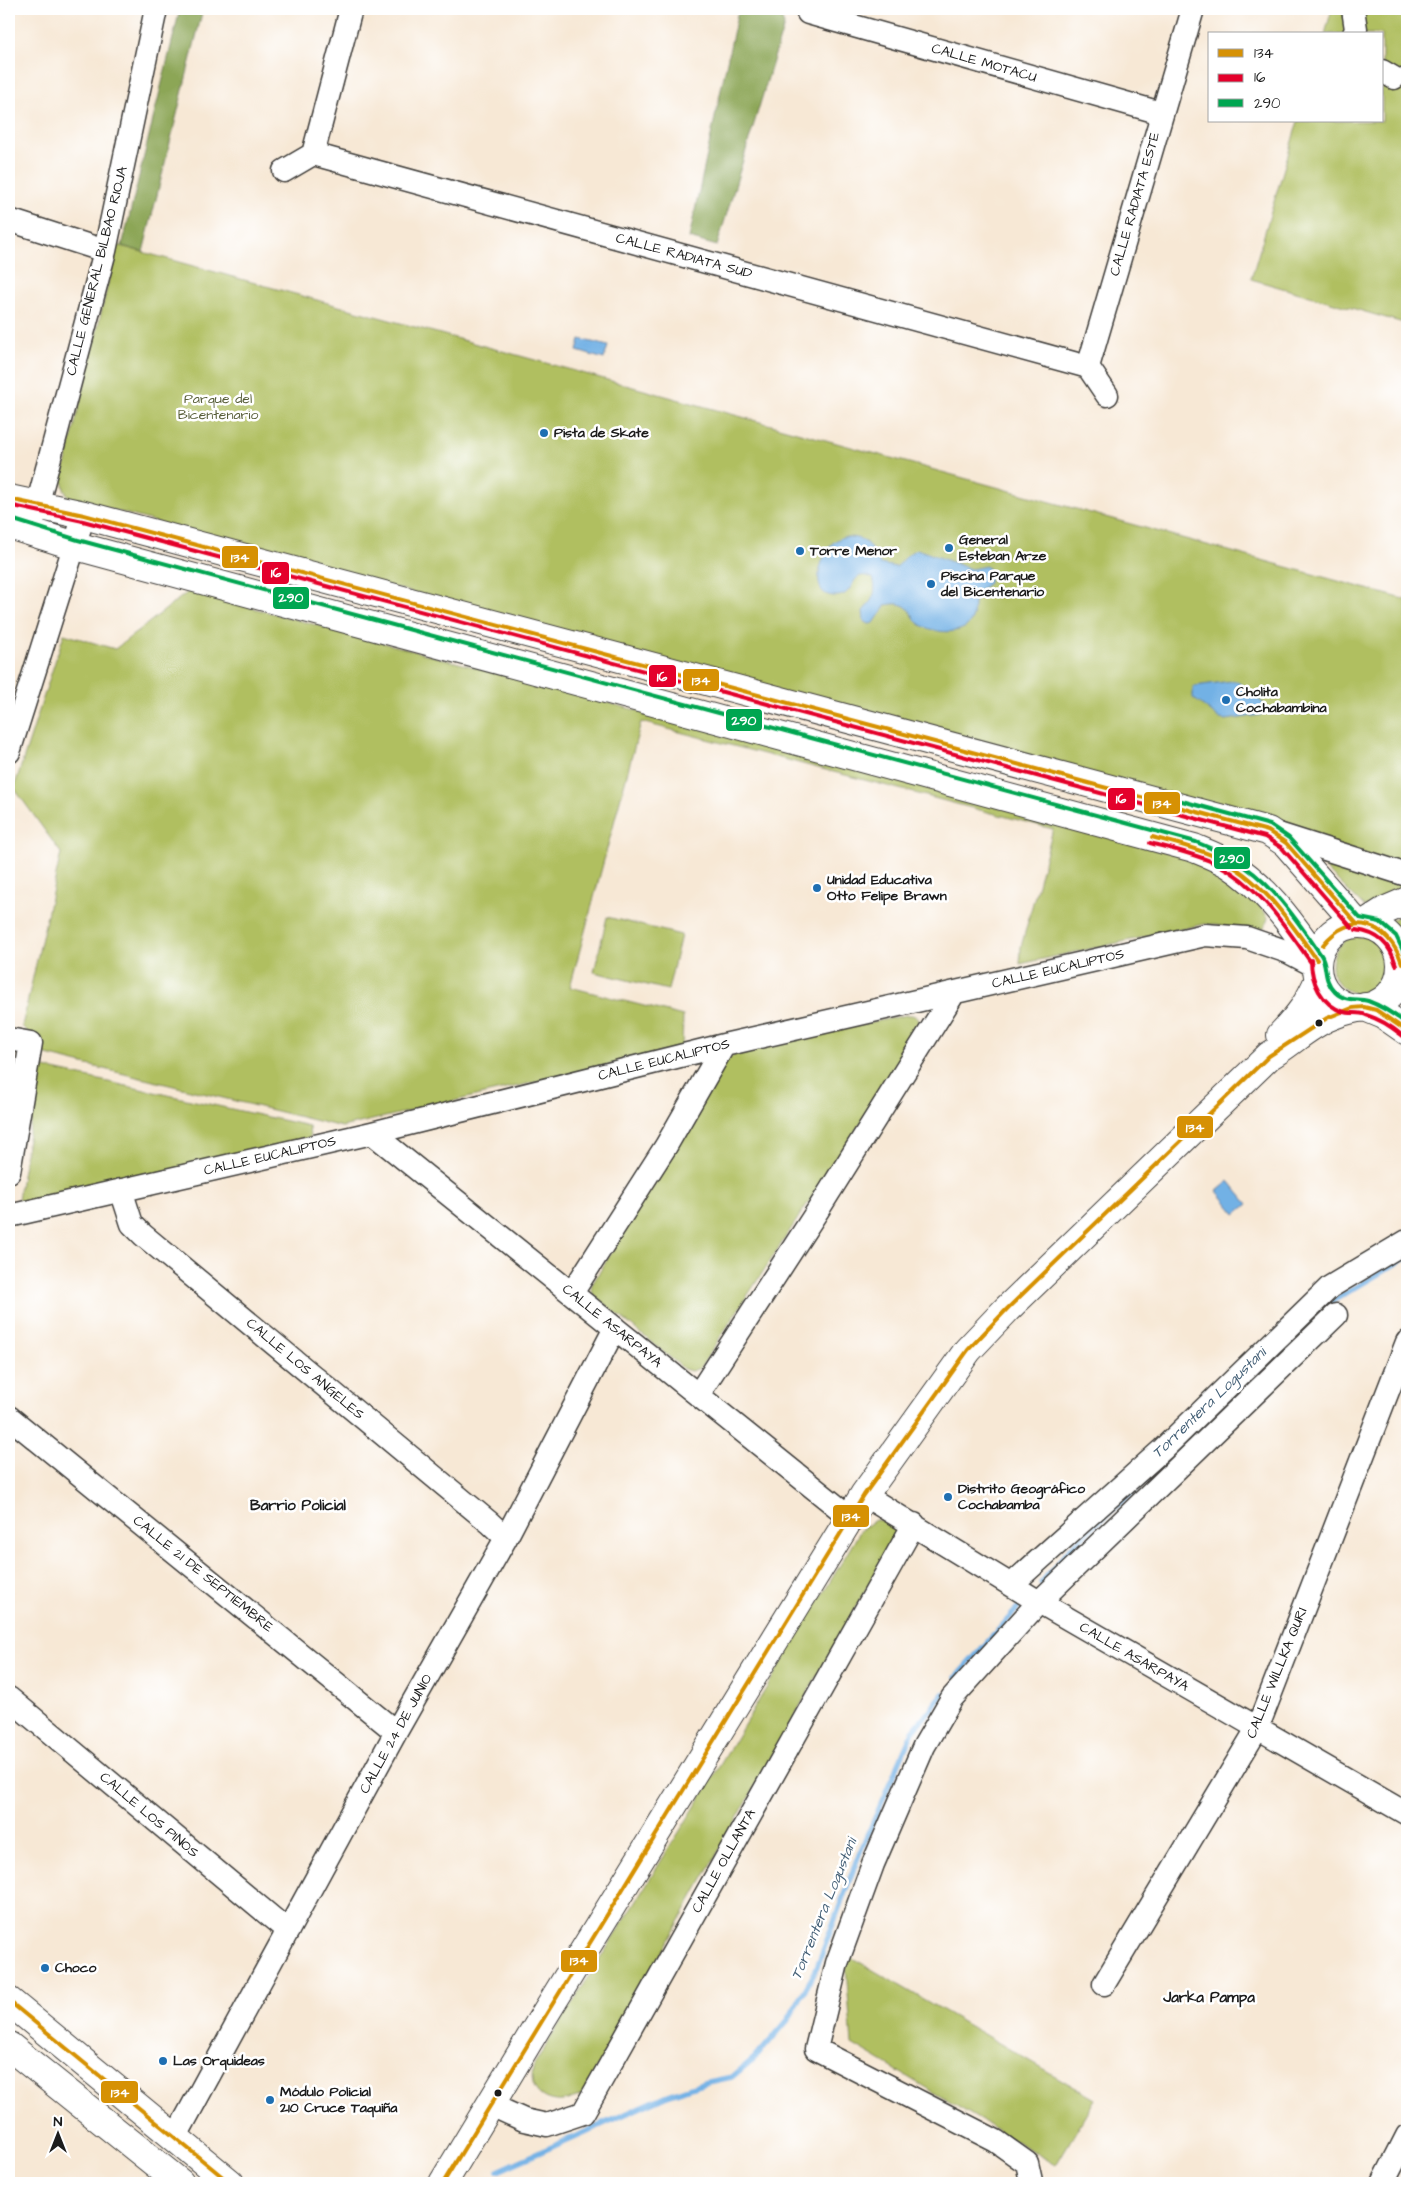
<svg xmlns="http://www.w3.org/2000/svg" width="1416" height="2192" font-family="'Architects Daughter',sans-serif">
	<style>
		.green { fill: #b0bf61; stroke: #666e3e }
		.forest { fill: #8ca657; stroke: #54613a }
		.water { fill: #72b1e5; stroke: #476680 }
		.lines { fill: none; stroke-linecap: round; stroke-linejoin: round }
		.stream { stroke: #72b1e5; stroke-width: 5.5 }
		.street-casing { stroke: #3d3b38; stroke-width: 25 }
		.secondary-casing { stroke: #3d3b38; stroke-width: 30 }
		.primary-casing { stroke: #3d3b38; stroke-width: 30 }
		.street { stroke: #fff; stroke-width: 22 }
		.secondary { stroke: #fff; stroke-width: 28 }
		.primary { stroke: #fff; stroke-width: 28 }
		.bus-1-casing { stroke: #fff; stroke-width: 8 }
		.bus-2-casing { stroke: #fff; stroke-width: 8 }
		.bus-3-casing { stroke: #fff; stroke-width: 8 }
		.bus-1 { stroke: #d69104; stroke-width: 4 }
		.bus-2 { stroke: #e4002b; stroke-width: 4 }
		.bus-3 { stroke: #00a651; stroke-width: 4 }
		.poi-dot { fill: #1f6fb2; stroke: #fff; stroke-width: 2 }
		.bus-dot { fill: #1c1c1c; stroke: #fff; stroke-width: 2 }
		.labels { text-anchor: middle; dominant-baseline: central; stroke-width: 5; stroke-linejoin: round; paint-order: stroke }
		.street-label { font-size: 14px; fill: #1c1c1c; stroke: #fff }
		.park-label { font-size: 14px; fill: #575d38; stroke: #fff }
		.poi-label { font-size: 14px; font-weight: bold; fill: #1c1c1c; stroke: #fff; text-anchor: start }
		.water-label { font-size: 15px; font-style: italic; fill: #435f76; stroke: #fff }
		.neighbourhood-label { font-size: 15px; font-weight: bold; fill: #1c1c1c; stroke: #fff }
		.line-badge { stroke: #fff; stroke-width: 2 }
		.badge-label { font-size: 14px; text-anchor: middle; font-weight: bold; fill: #fff }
	</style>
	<rect width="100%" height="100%" fill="#fff"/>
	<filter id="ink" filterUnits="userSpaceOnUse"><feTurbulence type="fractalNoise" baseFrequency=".02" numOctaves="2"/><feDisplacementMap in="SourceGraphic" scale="10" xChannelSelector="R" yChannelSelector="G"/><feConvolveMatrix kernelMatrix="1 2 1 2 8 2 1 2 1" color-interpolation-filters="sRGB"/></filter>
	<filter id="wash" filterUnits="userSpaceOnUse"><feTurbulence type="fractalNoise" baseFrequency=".0096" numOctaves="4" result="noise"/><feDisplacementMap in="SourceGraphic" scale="20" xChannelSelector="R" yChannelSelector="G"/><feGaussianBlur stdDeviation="1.12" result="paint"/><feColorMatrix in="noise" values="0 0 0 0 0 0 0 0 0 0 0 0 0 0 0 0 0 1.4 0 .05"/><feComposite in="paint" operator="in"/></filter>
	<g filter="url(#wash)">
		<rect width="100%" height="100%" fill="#f7e8d5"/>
		<path class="green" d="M1332,9H1407V324L1251,279L1298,121H1382V34H1325Z
			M117,245L1407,600V866L69,498L64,489L62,479Z
			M189,591L1175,854C1208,868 1250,884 1268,918L1265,927L1257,930L1205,924L1020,964L1021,947L1053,829L641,722L570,987L683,1016L682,1048L342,1127L38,1053V1044L22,1026L61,853L14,788L64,634L115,649Z
			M1316,856L1407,884V889L1374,907H1364L1316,859Z
			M1407,912V935L1387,922Z
			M607,917L681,935L668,990L594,972Z
			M1332 965a29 29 0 1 1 58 0a29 29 0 1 1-58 0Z
			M906,1015C919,1013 923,1024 918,1035L700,1368L691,1371L684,1369L593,1294L591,1286L596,1278L728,1058L739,1052Z
			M40,1067L309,1126L310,1139L26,1204L18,1199Z
			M875,1520L890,1521L900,1528L582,2095C576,2097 569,2100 563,2101C539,2103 526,2085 535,2063L701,1797L861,1530Z
			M849,1956L1095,2099L1056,2165L852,2044L846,1968Z"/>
		<path class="forest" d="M180,9H203L143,252L122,246Z
			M744,9H781V16L784,25L717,246L689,238L737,15Z"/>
		<path class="water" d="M580,339L608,346L604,359L577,351Z
			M843,537C866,536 871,546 880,564L896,567C904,561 908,552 917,549L971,569L986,566L990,570L989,583L975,594C973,603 975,614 971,621C963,637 928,633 917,622C912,616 910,607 902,605C897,603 891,604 886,605L874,623L869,624L864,621L863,611C872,601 878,592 873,578C847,567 858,598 834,596C808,595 821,558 830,546C834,541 838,539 843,537Z
			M1231,681L1238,682L1264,704V712L1261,715L1226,720L1220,719L1193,698V689L1195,686Z
			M1229,1181L1248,1204L1236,1214L1217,1191Z"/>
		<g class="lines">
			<path class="stream" d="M1041,1583L1071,1547L1165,1464L1325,1309L1338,1298L1407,1257
				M956,1677L1018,1608
				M498,2171L668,2095L699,2084L732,2077L758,2055L788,2020L815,1972L860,1852L913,1731L943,1694"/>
		</g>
	</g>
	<g filter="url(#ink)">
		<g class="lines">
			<defs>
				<path id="street" d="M1353,9L1356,29L1354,34
					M808,13L1161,113
					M1382,71L1394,78
					M313,154L351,9
					M284,171L313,154L1088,367
					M9,220L105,251
					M1107,395L1088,367L1193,9
					M33,521L105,251L156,9
					M9,752L84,515
					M1275,833L1407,875
					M9,1039L31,1043L9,1172
					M372,1133L851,1518
					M121,1190L132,1224L143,1235L490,1523L506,1538
					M9,1216L372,1133L724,1045L1205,935L1247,938L1288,952L1317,967
					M572,1293L666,1146L724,1045
					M698,1395L818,1210L954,993
					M9,1417L396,1732
					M864,1495L1039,1602L1407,1814
					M1011,1585L1163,1449L1330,1287L1407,1241
					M9,1698L288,1931
					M1104,1984L1257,1729L1407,1342
					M491,2105L524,2120L547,2125L583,2113L914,1524
					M175,2138L396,1732L506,1538L615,1328
					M1031,2181L1027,2163L996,2141L816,2049L837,1963L873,1864L924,1746L952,1698L1039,1602L1336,1315
					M1383,2183L1407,2136"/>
				<path id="secondary" d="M9,499L84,515L1268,831L1286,843L1357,924
					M9,525L76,546L1194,848C1206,853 1219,858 1229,864C1267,888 1292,925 1317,960
					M1364,924L1386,910L1407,901
					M1317 966a42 42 0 1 1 84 0a42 42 0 1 1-84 0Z
					M1365,1007L1384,1015L1407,1031
					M1281,1035C1299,1016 1309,1003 1319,979
					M443,2183L537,2027L864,1495L968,1350L1007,1309L1269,1056C1290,1044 1308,1025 1331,1016C1339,1012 1348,1010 1357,1008"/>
				<path id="primary" d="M9,2001L230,2183
					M9,2046L180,2183"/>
			</defs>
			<use href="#street" class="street-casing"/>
			<use href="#secondary" class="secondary-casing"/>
			<use href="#primary" class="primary-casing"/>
			<use href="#street" class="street"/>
			<use href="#secondary" class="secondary"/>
			<use href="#primary" class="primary"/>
			<defs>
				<path id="bus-1" d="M9,499L84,515L1268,831L1286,843L1357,924
					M1152,837C1174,843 1197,848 1218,858C1262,879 1290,922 1317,960
					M1323,945C1351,909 1388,923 1402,963
					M9,2001L230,2183
					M443,2183L864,1495L968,1350L1007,1309L1269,1056L1327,1018L1352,1008L1364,1007L1376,1010L1407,1031"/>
				<path id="bus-2" d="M9,505L83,521L1265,837L1282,848L1352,928
					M1150,843C1173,849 1196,854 1217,864C1259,885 1285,926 1312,964
					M1356,930C1378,933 1390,944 1396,965
					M1311,960C1311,981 1321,1005 1344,1012C1351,1014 1359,1012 1366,1015C1380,1019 1392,1027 1403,1036"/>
				<path id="bus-3" d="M11,519L78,540L1196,842C1208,847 1220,852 1231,858C1270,879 1296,919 1321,955C1328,965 1322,979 1335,992C1345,1002 1356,998 1368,1001C1382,1006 1395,1015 1407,1024
					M1171,798L1270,825L1289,838L1360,918L1380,922L1396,936L1407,959"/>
			</defs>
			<use href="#bus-1" class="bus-1-casing"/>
			<use href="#bus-2" class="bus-2-casing"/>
			<use href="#bus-3" class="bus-3-casing"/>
			<use href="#bus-1" class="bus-1"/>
			<use href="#bus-2" class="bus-2"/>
			<use href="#bus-3" class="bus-3"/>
		</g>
	</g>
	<g class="poi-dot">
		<circle cx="544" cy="433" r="5"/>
		<circle cx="949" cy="548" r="5"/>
		<circle cx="800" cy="551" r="5"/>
		<circle cx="931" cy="584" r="5"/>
		<circle cx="1226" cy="700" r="5"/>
		<circle cx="817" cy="888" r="5"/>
		<circle cx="948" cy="1497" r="5"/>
		<circle cx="45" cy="1968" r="5"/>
		<circle cx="163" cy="2061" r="5"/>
		<circle cx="270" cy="2100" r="5"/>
	</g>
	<g class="bus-dot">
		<circle cx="1319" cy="1023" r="4.5"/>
		<circle cx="498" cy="2093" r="4.5"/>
	</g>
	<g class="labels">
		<g class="street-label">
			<text transform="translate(984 63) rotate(16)">CALLE MOTACU</text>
			<text transform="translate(1135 204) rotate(-74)">CALLE RADIATA ESTE</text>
			<text transform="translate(684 256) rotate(15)">CALLE RADIATA SUD</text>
			<text transform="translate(97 271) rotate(-76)">CALLE GENERAL BILBAO RIOJA</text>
			<text transform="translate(1058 969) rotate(-13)">CALLE EUCALIPTOS</text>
			<text transform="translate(664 1060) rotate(-14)">CALLE EUCALIPTOS</text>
			<text transform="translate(270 1156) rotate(-13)">CALLE EUCALIPTOS</text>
			<text transform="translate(612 1326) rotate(39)">CALLE ASARPAYA</text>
			<text transform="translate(305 1369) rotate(40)">CALLE LOS ANGELES</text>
			<text transform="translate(203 1574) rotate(39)">CALLE 21 DE SEPTIEMBRE</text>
			<text transform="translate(1134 1657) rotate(30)">CALLE ASARPAYA</text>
			<text transform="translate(1277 1673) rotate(-68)">CALLE WILLKA QURI</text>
			<text transform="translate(396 1734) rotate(-61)">CALLE 24 DE JUNIO</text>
			<text transform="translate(149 1815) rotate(40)">CALLE LOS PINOS</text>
			<text transform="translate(724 1861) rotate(-61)">CALLE OLLANTA</text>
		</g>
		<g class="park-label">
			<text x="218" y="399">Parque del<tspan x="218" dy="16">Bicentenario</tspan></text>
		</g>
		<g class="poi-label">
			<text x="554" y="433">Pista de Skate</text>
			<text x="959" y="540">General<tspan x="959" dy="16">Esteban Arze</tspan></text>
			<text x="810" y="551">Torre Menor</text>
			<text x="941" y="576">Piscina Parque<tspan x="941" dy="16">del Bicentenario</tspan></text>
			<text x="1236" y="692">Cholita<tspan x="1236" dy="16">Cochabambina</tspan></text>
			<text x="827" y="880">Unidad Educativa<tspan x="827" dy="16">Otto Felipe Brawn</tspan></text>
			<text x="958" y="1489">Distrito Geográfico<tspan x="958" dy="16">Cochabamba</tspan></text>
			<text x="55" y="1968">Choco</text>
			<text x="173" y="2061">Las Orquideas</text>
			<text x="280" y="2092">Módulo Policial<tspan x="280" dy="16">210 Cruce Taquiña</tspan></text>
		</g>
		<g class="water-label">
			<text transform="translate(1209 1403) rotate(-44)">Torrentera Logustani</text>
			<text transform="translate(824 1909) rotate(-68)">Torrentera Logustani</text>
		</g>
		<g class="neighbourhood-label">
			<text x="298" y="1505">Barrio Policial</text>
			<text x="1209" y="1997">Jarka Pampa</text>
		</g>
	</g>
	<g class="line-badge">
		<rect x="221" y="545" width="38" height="24" rx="5" fill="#d69104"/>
		<rect x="261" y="561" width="29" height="24" rx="5" fill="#e4002b"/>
		<rect x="272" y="586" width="38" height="24" rx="5" fill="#00a651"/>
		<rect x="648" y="664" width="29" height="24" rx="5" fill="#e4002b"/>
		<rect x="682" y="668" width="38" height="24" rx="5" fill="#d69104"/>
		<rect x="725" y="708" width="38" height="24" rx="5" fill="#00a651"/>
		<rect x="1107" y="787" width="29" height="24" rx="5" fill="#e4002b"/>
		<rect x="1143" y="791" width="38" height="24" rx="5" fill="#d69104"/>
		<rect x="1213" y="846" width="38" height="24" rx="5" fill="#00a651"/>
		<rect x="1176" y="1115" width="38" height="24" rx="5" fill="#d69104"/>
		<rect x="832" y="1504" width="38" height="24" rx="5" fill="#d69104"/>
		<rect x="560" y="1949" width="38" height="24" rx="5" fill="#d69104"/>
		<rect x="100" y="2080" width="39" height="24" rx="5" fill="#d69104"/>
	</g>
	<g class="badge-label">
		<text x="240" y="562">134</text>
		<text x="276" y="577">16</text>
		<text x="291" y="602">290</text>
		<text x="662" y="681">16</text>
		<text x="701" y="685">134</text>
		<text x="744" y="725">290</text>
		<text x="1121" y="803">16</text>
		<text x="1162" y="808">134</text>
		<text x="1232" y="863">290</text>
		<text x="1195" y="1132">134</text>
		<text x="851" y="1521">134</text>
		<text x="579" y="1965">134</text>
		<text x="120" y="2097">134</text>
	</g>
	<rect width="1416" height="2192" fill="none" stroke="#fff" stroke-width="30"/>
	<rect x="1208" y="32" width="175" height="90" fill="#ffffff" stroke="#a4a4a4"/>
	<rect x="1218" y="49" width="25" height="8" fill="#d69104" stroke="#a4a4a4"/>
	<text x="1254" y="58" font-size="15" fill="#1c1c1c">134</text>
	<rect x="1218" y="74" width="25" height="8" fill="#e4002b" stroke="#a4a4a4"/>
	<text x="1254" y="82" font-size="15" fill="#1c1c1c">16</text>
	<rect x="1218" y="99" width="25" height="8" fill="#00a651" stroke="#a4a4a4"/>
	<text x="1254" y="108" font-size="15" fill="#1c1c1c">290</text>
	<g transform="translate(58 2134)" stroke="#ffffff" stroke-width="4" paint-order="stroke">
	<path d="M0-4L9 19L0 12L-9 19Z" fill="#1c1c1c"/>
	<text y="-8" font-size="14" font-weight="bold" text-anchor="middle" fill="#1c1c1c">N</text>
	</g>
</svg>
